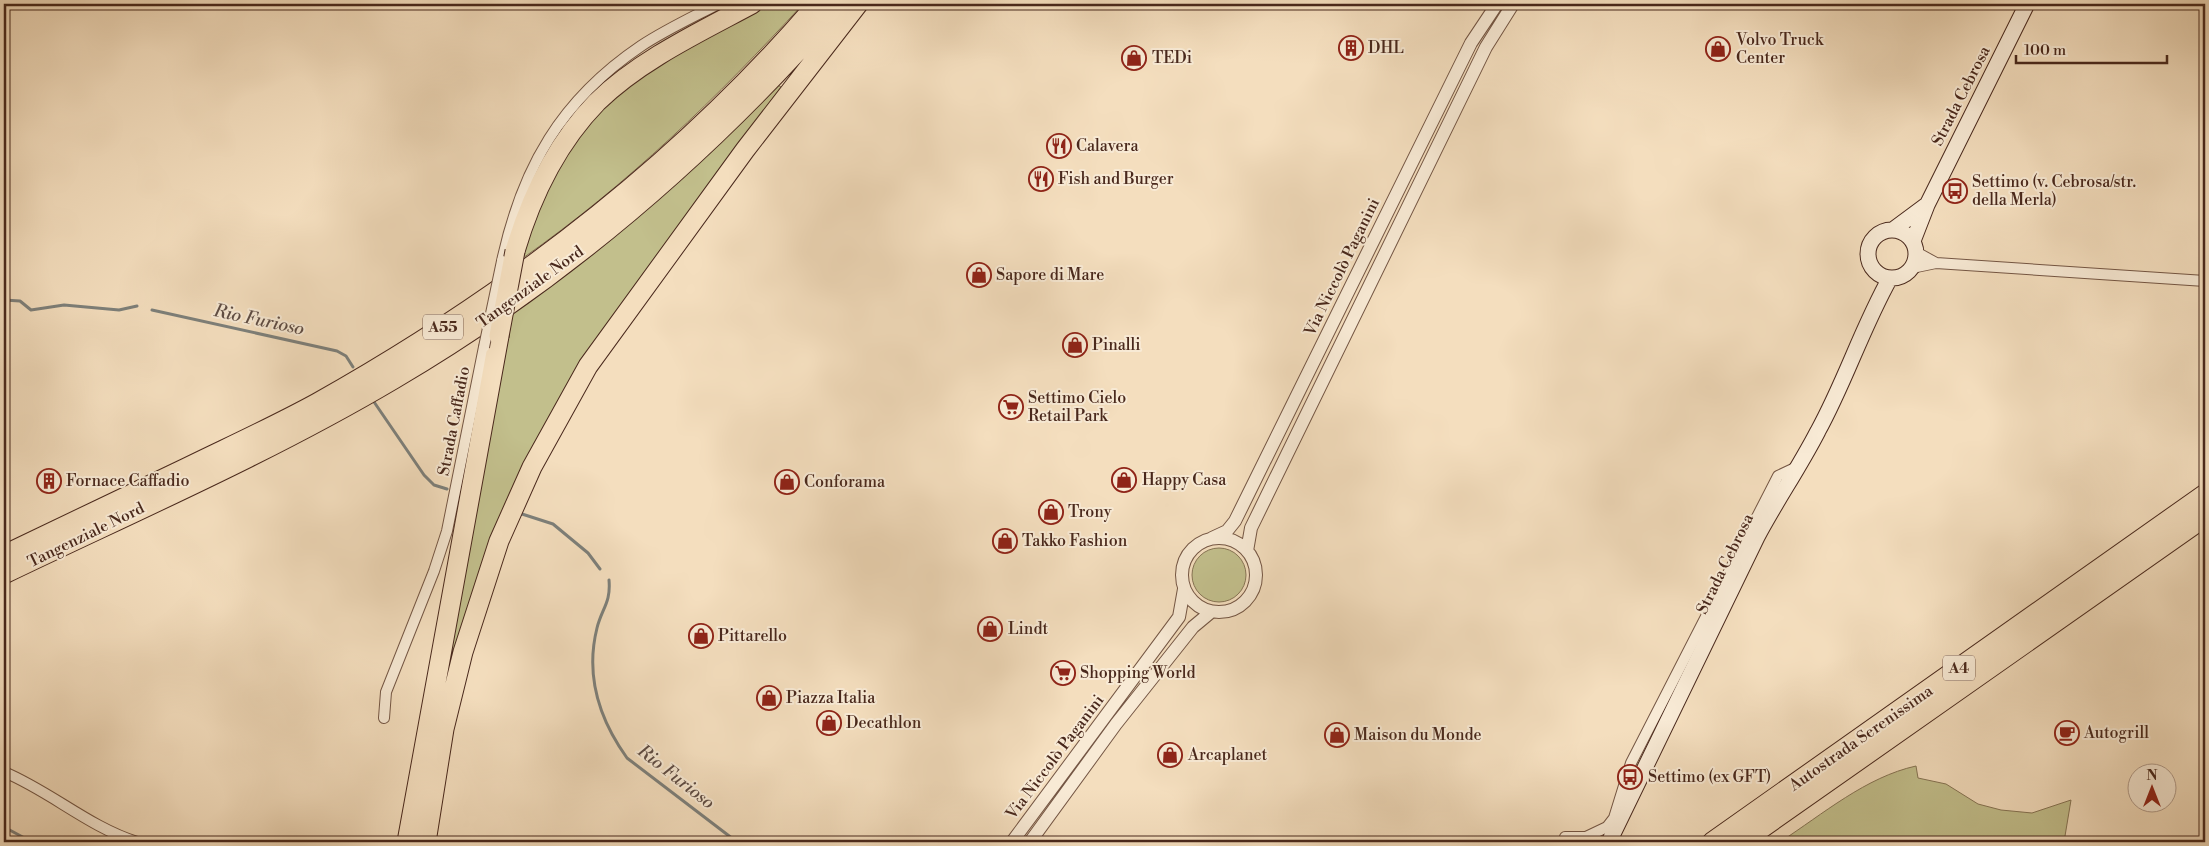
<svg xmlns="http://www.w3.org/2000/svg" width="2209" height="846" font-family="'Libre Bodoni',serif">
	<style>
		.green { fill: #c2bf8c; stroke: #867454 }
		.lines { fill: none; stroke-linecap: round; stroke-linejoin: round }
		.stream { stroke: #7d807b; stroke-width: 3 }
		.minor-casing { stroke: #745644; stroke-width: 12 }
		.tertiary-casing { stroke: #745644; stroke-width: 14 }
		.secondary-casing { stroke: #49281c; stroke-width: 17 }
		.motorway-casing { stroke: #49281c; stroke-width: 21 }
		.minor { stroke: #f8ead5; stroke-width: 10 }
		.tertiary { stroke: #f8ead5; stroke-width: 12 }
		.secondary { stroke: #f8ead5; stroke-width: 15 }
		.motorway { stroke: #f4debe; stroke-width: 19 }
		.minor-bridge-casing { stroke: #745644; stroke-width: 12; stroke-linecap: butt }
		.motorway-bridge-casing { stroke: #49281c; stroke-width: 21; stroke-linecap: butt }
		.minor-bridge { stroke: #f8ead5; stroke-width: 10 }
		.motorway-bridge { stroke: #f4debe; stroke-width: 19 }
		.labels { text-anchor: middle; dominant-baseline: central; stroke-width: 4; stroke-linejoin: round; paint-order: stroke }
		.shield { fill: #f8ead5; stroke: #7e6254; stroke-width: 1 }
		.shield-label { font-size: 15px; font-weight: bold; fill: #49281c }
		.poi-label { font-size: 16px; fill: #49281c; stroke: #f8ead5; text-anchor: start }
		.street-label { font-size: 16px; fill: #49281c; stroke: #f8ead5 }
		.water-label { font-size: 18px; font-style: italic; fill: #5e4c44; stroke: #f8ead5 }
	</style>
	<rect width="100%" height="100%" fill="#f4debe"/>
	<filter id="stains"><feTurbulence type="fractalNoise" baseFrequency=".004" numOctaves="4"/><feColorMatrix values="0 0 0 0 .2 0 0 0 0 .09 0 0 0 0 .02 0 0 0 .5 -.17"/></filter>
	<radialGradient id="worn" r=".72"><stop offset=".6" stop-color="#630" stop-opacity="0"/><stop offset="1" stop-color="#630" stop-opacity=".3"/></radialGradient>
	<path class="green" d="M764,4H803C718,97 627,185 523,258L528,233L553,172L605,103L663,57Z
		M778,85L781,87L720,169L544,431L438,722L470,538L513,313L610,239L728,135Z
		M1192 575a27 27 0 1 1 54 0a27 27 0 1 1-54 0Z
		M1916,766L1918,778L1946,784L1978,804L2001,810L2032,813L2071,800L2064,842H1780C1823,814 1866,777 1916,766Z"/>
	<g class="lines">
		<path class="stream" d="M4,300L20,301L31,310L64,305L119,310L137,306
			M152,310L337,351L346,356L353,367
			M372,399L424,475L434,485L447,489
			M522,514L553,524L588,553L600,569
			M609,580C611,603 602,608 597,628C585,676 599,719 627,758L737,842
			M4,827L32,842"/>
		<defs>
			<path id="minor" d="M1916,252L1936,263
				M502,261C522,168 561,100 641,46C665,30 693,17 718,4
				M1912,268L1936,263L2205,281
				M384,718L386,692L434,571L447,531L484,347
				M4,772C50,791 89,827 137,842
				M1565,837H1586L1607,827L1614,818L1631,763L1778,476L1797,467"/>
			<path id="tertiary" d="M1182 575a37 37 0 1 1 74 0a37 37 0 1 1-74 0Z
				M1212,538L1227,531L1235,521L1471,43L1497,4
				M1247,551L1251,528L1486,47L1513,4
				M1012,842L1179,617L1184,589
				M1030,842L1116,724L1193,627L1211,612"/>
			<path id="secondary" d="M1894,229L1925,206
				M1868 254a24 24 0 1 1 48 0a24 24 0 1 1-48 0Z
				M1913,241L1927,205L2027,4
				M1609,842L1757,537C1776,501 1799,468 1818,431C1845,382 1862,328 1890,278"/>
			<path id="motorway" d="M515,251C531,197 557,143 597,102C640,60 700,32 752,4
				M4,555C65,526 127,496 188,467C231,446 275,426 317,403C504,298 677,167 817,4
				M4,574C135,511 269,453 394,379C562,280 712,151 840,4
				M407,842L499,336
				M426,842L444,729L463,652L499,541L532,467L588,366L745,150L858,4
				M1712,842L2205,494
				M1742,842L2205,517"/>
		</defs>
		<use href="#minor" class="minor-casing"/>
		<use href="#tertiary" class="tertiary-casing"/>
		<use href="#secondary" class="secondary-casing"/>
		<use href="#motorway" class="motorway-casing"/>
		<use href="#minor" class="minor"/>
		<use href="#tertiary" class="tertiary"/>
		<use href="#secondary" class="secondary"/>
		<use href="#motorway" class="motorway"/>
		<defs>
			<path id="minor-bridge" d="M484,347L502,261"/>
			<path id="motorway-bridge" d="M499,336L515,251"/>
		</defs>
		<use href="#minor-bridge" class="minor-bridge-casing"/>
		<use href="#motorway-bridge" class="motorway-bridge-casing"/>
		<use href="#minor-bridge" class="minor-bridge"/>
		<use href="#motorway-bridge" class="motorway-bridge"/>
	</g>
	<defs>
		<symbol id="building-ring" viewBox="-11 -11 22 22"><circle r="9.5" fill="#f8ead5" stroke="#8f2418" stroke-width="1.5"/><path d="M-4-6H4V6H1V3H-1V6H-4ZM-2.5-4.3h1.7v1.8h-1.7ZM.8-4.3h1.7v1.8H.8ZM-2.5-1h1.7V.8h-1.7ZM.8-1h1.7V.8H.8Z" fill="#8f2418"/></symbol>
		<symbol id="shop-ring" viewBox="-11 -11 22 22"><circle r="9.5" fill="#f8ead5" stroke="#8f2418" stroke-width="1.5"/><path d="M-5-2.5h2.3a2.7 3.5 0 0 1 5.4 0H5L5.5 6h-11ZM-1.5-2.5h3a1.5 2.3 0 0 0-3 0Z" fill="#8f2418"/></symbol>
		<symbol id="restaurant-ring" viewBox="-11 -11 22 22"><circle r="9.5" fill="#f8ead5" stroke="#8f2418" stroke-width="1.5"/><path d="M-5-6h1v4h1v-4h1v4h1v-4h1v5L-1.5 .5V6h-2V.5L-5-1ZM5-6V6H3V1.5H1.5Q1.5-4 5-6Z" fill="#8f2418"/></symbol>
		<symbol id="bus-ring" viewBox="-11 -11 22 22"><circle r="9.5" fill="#f8ead5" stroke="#8f2418" stroke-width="1.5"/><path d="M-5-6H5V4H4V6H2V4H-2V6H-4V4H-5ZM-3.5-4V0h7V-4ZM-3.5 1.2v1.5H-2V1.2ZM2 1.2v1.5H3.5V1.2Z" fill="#8f2418"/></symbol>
		<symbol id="supermarket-ring" viewBox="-11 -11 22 22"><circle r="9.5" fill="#f8ead5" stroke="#8f2418" stroke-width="1.5"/><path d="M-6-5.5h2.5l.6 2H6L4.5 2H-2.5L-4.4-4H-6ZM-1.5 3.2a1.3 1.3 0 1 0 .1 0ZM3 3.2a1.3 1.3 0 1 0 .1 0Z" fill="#8f2418"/></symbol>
		<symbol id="cafe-ring" viewBox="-11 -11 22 22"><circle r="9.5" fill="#f8ead5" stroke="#8f2418" stroke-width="1.5"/><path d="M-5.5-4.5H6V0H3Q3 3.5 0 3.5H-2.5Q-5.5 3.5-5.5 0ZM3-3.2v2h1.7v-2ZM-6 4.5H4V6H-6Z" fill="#8f2418"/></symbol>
	</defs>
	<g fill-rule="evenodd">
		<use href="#building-ring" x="1337" y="34" width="28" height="28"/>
		<use href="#shop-ring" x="1704" y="35" width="28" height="28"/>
		<use href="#shop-ring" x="1120" y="44" width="28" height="28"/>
		<use href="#restaurant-ring" x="1045" y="132" width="28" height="28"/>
		<use href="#restaurant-ring" x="1027" y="165" width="28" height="28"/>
		<use href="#bus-ring" x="1941" y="177" width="28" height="28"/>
		<use href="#shop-ring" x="965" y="261" width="28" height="28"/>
		<use href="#shop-ring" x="1061" y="331" width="28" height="28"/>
		<use href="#supermarket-ring" x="997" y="393" width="28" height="28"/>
		<use href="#shop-ring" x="1110" y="466" width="28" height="28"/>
		<use href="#building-ring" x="35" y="467" width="28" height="28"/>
		<use href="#shop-ring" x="773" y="468" width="28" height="28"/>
		<use href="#shop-ring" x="1037" y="498" width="28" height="28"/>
		<use href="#shop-ring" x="991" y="527" width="28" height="28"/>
		<use href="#shop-ring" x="976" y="615" width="28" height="28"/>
		<use href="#shop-ring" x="687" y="622" width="28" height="28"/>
		<use href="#supermarket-ring" x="1049" y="659" width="28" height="28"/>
		<use href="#shop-ring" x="755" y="684" width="28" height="28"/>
		<use href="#shop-ring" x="815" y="709" width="28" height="28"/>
		<use href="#cafe-ring" x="2053" y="719" width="28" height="28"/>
		<use href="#shop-ring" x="1323" y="721" width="28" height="28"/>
		<use href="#shop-ring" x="1156" y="741" width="28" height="28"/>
		<use href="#bus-ring" x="1616" y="763" width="28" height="28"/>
	</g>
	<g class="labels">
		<g class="shield">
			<rect x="423" y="314.5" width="40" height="25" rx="4"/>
			<rect x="1943" y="655.5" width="32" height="25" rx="4"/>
		</g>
		<g class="shield-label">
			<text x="443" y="327">A55</text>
			<text x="1959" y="668">A4</text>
		</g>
		<g class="poi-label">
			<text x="1736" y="40">Volvo Truck<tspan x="1736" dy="18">Center</tspan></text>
			<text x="1368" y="48">DHL</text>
			<text x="1152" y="58">TEDi</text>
			<text x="1076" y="146">Calavera</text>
			<text x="1058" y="179">Fish and Burger</text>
			<text x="1972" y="182">Settimo (v. Cebrosa/str.<tspan x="1972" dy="18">della Merla)</tspan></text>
			<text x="996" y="275">Sapore di Mare</text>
			<text x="1092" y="345">Pinalli</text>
			<text x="1028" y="398">Settimo Cielo<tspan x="1028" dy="18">Retail Park</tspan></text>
			<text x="1142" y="480">Happy Casa</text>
			<text x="66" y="481">Fornace Caffadio</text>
			<text x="804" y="482">Conforama</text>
			<text x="1068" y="512">Trony</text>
			<text x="1022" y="541">Takko Fashion</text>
			<text x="1008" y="629">Lindt</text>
			<text x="718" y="636">Pittarello</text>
			<text x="1080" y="673">Shopping World</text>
			<text x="786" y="698">Piazza Italia</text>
			<text x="846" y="723">Decathlon</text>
			<text x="2084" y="733">Autogrill</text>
			<text x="1354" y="735">Maison du Monde</text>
			<text x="1188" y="755">Arcaplanet</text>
			<text x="1648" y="777">Settimo (ex GFT)</text>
		</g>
		<g class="street-label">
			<text transform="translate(1961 96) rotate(-63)">Strada Cebrosa</text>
			<text transform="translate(1342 267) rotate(-64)">Via Niccolò Paganini</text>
			<text transform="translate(530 287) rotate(-36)">Tangenziale Nord</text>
			<text transform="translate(454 421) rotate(-79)">Strada Caffadio</text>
			<text transform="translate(86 535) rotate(-26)">Tangenziale Nord</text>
			<text transform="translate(1725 564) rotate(-64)">Strada Cebrosa</text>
			<text transform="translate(1861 738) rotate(-35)">Autostrada Serenissima</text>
			<text transform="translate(1055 757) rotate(-53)">Via Niccolò Paganini</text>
		</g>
		<g class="water-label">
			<text transform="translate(259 320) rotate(12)">Rio Furioso</text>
			<text transform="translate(676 777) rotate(38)">Rio Furioso</text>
		</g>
	</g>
	<rect width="2209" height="846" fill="none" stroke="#f4debe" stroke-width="20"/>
	<rect x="5" y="5" width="2199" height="836" fill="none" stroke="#49281c" stroke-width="2.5"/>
	<rect x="10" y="10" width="2189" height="826" fill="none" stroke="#49281c"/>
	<g transform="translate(2152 788)"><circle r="24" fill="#f8ead5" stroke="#b29c8b"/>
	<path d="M0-4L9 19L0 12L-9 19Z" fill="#8f2418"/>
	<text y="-8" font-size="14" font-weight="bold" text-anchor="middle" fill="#49281c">N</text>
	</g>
	<path d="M2016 55v8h151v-8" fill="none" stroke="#49281c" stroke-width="2.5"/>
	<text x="2024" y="55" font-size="15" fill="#49281c" stroke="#f8ead5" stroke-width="4" paint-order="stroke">100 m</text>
	<rect width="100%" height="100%" filter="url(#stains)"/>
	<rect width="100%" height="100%" fill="url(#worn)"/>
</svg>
